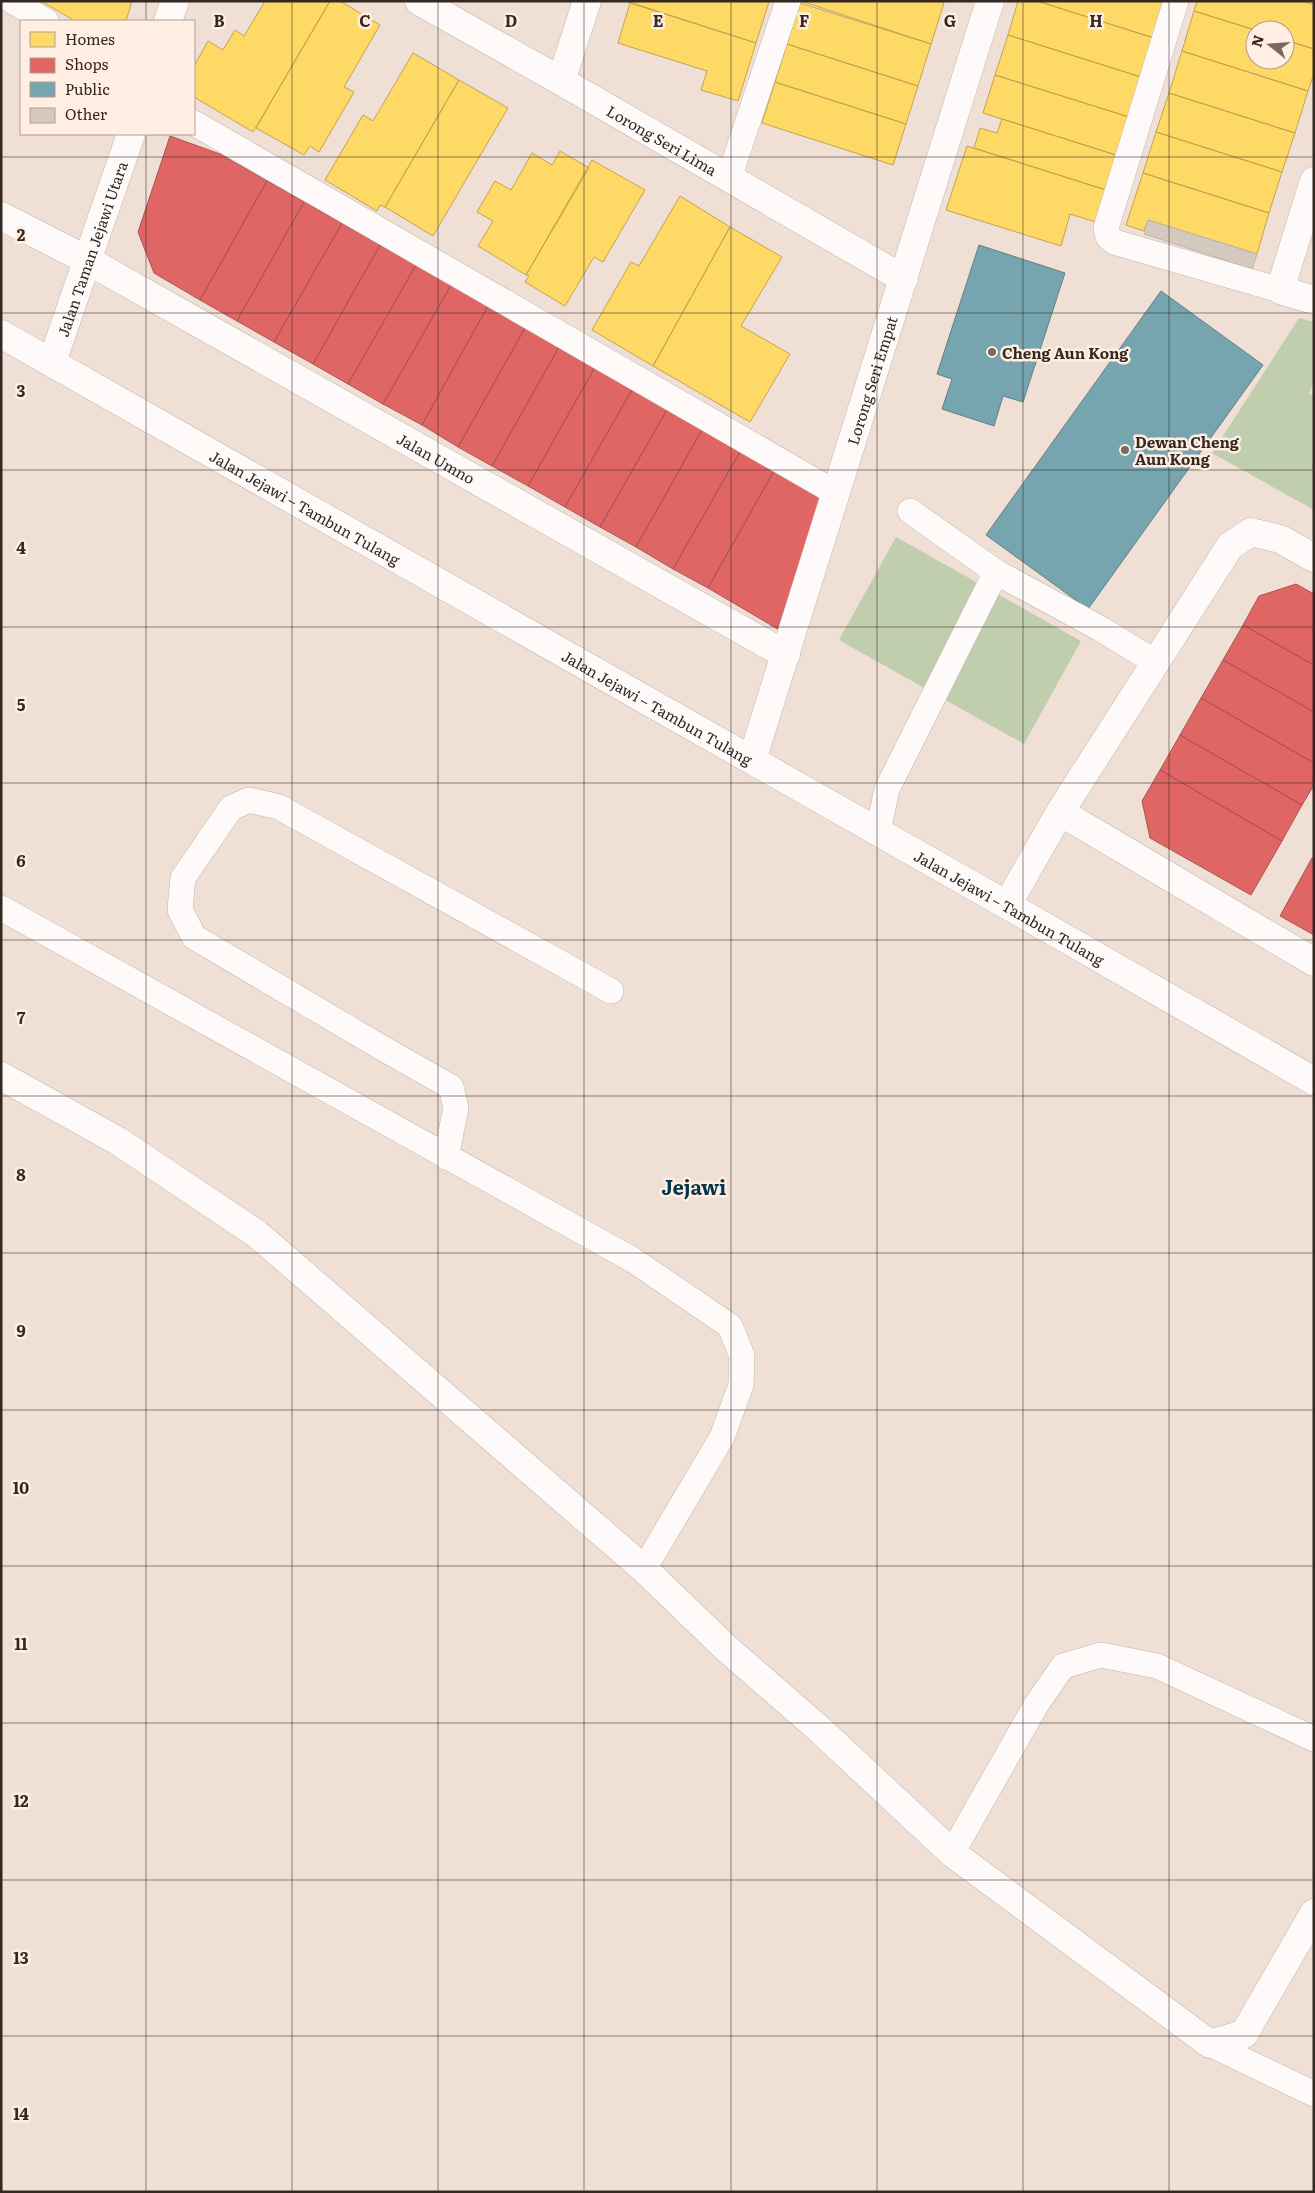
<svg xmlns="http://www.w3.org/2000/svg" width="1315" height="2193" font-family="Literata,serif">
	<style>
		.green { fill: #c0ceae }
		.homes { fill: #ffd966; stroke: #c2a451 }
		.shops { fill: #e06666; stroke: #ac5451 }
		.public { fill: #76a5af; stroke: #628084 }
		.building { fill: #d3c9be; stroke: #bfb5ab }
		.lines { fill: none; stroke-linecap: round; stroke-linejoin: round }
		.service-casing { stroke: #c3b7ae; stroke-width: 26 }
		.minor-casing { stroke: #c3b7ae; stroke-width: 29 }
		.tertiary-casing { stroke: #c3b7ae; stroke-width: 29 }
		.service { stroke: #fdfaf9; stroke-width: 25 }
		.minor { stroke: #fdfaf9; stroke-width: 28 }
		.tertiary { stroke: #fdfaf9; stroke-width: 28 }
		.grid { fill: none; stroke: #342921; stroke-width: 1; stroke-opacity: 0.55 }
		.poi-dot { fill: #756960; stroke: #ffeee1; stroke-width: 2 }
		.labels { text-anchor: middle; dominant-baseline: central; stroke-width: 5; stroke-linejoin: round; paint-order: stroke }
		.street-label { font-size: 15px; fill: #342921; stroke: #ffeee1 }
		.poi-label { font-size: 15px; font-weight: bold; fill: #342921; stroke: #ffeee1; text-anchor: start }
		.district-label { font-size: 20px; font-weight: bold; fill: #04364a; stroke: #ffeee1 }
		.grid-label { font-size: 16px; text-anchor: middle; font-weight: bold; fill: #342921; stroke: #ffeee1; stroke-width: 5; stroke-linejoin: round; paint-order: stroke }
	</style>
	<rect width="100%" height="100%" fill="#efdfd4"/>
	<path class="green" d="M1299,318L1314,322V380L1309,394L1314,396V510L1212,453Z
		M896,537L1081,641L1024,744L839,640Z"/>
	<path class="homes" d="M41,1H132L126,21H75Z
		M265,1H330L253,132L194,97V66L208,41L223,50L235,30L244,36Z
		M330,1H340L380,25L344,87L354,92L319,152L310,146L304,155L256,128Z
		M626,1H768L769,2L756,43Z
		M801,1H938L944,3L931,44Z
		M1018,1H1037L1154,38L1141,77L1008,35Z
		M1037,1H1165L1154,38Z
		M1197,1H1303L1314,5V49L1285,40V30H1255L1194,11Z
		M630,3L756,43L738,101L701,90L707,71L618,43Z
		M800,3L931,44L918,86L787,44Z
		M1194,11L1255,30V60H1285V40L1314,49V73L1308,91L1182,51Z
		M1008,35L1141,77L1129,117L995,75Z
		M787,44L918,86L906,124L775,82Z
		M1182,51L1308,91L1295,133L1169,93Z
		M413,53L459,80L385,207L380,205L377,211L325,180L363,115L373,121Z
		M995,75L1129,117L1116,155L983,113Z
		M459,80L508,108L433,236L385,207Z
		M775,82L906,124L893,165L762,123Z
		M1169,93L1295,133L1282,172L1156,132Z
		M1002,119L1116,155L1106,190L974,148L980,128L997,133Z
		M1156,132L1282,172L1269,213L1143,173Z
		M967,146L1106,190L1096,222L1070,214L1061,246L946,210Z
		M560,151L589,168L526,275L478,246L493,221L477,212L495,181L511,190L532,153L552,165Z
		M592,160L645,190L603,262L594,257L565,306L525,282L529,276L526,275Z
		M1143,173L1269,213L1257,254L1148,220L1144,231L1126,225Z
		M680,196L730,227L653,366L592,330L631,262L639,266Z
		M730,227L782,257L741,326L790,354L750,422L653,366Z"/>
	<path class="shops" d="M170,136L220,154L267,181L200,300L154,273L138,232Z
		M267,181L304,202L237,321L200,300Z
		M304,202L342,223L274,342L237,321Z
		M342,223L380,245L313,364L274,342Z
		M380,245L416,265L348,384L313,364Z
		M416,265L451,285L383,404L348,384Z
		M451,285L488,306L422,425L383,404Z
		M488,306L525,328L458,447L422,425Z
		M525,328L559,347L492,466L458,447Z
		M559,347L595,367L528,486L492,466Z
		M595,367L633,388L565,507L528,486Z
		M633,388L668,408L600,527L565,507Z
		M668,408L703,428L636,547L600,527Z
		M703,428L741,450L673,569L636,547Z
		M741,450L775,469L708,588L673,569Z
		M775,469L824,498L781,631L708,588Z
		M1296,584L1314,594V665L1243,625L1259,596Z
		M1243,625L1314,665V712L1223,660Z
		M1223,660L1314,712V763L1201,698Z
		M1201,698L1314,763V785L1302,805L1180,735Z
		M1180,735L1302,805L1282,841L1160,770Z
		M1160,770L1282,841L1251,895L1150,838L1142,801Z
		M1312,858H1314V935L1280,916Z"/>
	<path class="public" d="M979,245L1065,273L1023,402L1003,396L994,426L942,409L952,379L937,374Z
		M1161,291L1263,365L1088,609L986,535Z"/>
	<path class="building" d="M1148,220L1257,254L1252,269L1144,234Z"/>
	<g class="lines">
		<defs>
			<path id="service" d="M12,1L46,21
				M1176,1L1106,228L1108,237L1114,242L1280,290
				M194,123L836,493
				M729,178L788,1
				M996,572L1101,629L1155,662
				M878,831L887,789L996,572L910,511
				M1,908L633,1260L730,1326L742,1356L741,1385L722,1437L644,1569
				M446,1157L456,1108L451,1087L384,1049L194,937L180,910L183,878L231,808L249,800L279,807L611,991
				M952,1853L1036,1705L1063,1666L1101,1655L1157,1666L1314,1739
				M1210,2044L1314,2094"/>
			<g id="minor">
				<path id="s1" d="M419,1L561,81L904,279"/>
				<path d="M168,21L175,1"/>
				<path d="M561,81L587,1"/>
				<path d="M1314,181L1280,290L1314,300"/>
				<path id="s2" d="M1,216L87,260L786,655"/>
				<path id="s3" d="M52,362L131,134"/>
				<path id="s4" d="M752,760L990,1"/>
				<path d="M1060,812L1314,962"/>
				<path d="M1007,905L1060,812L1230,546L1251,532L1280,539L1314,558"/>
				<path d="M1,1076L118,1141L257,1234L644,1569L726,1648L818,1728L952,1853L1210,2044L1244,2034L1314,1913"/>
			</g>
			<g id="tertiary">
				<path id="s5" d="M1,334L1007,905L1314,1081"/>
			</g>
		</defs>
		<use href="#service" class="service-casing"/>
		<use href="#minor" class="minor-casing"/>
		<use href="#tertiary" class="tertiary-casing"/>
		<use href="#service" class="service"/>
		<use href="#minor" class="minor"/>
		<use href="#tertiary" class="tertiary"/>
	</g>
	<path class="grid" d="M146,1V21M292,1V2192M438,1V2192M584,1V2192M731,1V2192M877,1V2192M1023,1V2192M1169,1V2192M146,134V2192M1,157H1314M1,313H1314M1,470H1314M1,627H1314M1,783H1314M1,940H1314M1,1096H1314M1,1253H1314M1,1410H1314M1,1566H1314M1,1723H1314M1,1880H1314M1,2036H1314"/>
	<g class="poi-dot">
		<circle cx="992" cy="352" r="5"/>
		<circle cx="1125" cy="450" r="5"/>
	</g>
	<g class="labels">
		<g class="street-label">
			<text stroke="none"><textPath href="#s1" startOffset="280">Lorong Seri Lima</textPath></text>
			<text stroke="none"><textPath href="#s3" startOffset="120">Jalan Taman Jejawi Utara</textPath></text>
			<text stroke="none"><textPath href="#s4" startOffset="398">Lorong Seri Empat</textPath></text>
			<text stroke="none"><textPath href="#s2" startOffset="498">Jalan Umno</textPath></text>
			<text stroke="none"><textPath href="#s5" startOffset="350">Jalan Jejawi – Tambun Tulang</textPath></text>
			<text stroke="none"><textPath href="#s5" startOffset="755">Jalan Jejawi – Tambun Tulang</textPath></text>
			<text stroke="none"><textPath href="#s5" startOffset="1160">Jalan Jejawi – Tambun Tulang</textPath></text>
		</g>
		<g class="poi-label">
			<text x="1002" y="352">Cheng Aun Kong</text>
			<text x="1135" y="441">Dewan Cheng<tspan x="1135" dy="17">Aun Kong</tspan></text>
		</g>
		<g class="district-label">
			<text x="694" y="1186">Jejawi</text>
		</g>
	</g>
	<g class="grid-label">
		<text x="219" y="27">B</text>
		<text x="365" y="27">C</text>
		<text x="511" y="27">D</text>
		<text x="658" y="27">E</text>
		<text x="804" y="27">F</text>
		<text x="950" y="27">G</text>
		<text x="1096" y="27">H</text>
		<text x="21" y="241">2</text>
		<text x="21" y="397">3</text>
		<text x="21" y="554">4</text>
		<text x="21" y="711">5</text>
		<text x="21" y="867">6</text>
		<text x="21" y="1024">7</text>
		<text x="21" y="1181">8</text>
		<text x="21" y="1337">9</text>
		<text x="21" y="1494">10</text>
		<text x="21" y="1650">11</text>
		<text x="21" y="1807">12</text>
		<text x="21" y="1964">13</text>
		<text x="21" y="2120">14</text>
	</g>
	<rect width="1315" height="2193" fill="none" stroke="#342921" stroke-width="5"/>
	<rect x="20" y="20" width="175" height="115" fill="#ffeee1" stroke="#ae9f94"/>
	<rect x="30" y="32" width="25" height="15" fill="#ffd966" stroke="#ae9f94"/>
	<text x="65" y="45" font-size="15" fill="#342921">Homes</text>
	<rect x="30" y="58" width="25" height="15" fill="#e06666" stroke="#ae9f94"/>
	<text x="65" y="70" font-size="15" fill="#342921">Shops</text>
	<rect x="30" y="82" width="25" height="15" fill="#76a5af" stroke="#ae9f94"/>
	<text x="65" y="95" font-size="15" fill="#342921">Public</text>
	<rect x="30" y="108" width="25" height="15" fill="#d3c9be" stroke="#ae9f94"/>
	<text x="65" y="120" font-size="15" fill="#342921">Other</text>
	<g transform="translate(1270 45) rotate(287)"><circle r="24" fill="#ffeee1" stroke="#ae9f94"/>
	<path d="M0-4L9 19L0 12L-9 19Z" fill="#756960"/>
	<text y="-8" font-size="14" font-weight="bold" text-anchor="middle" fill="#342921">N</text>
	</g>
</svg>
